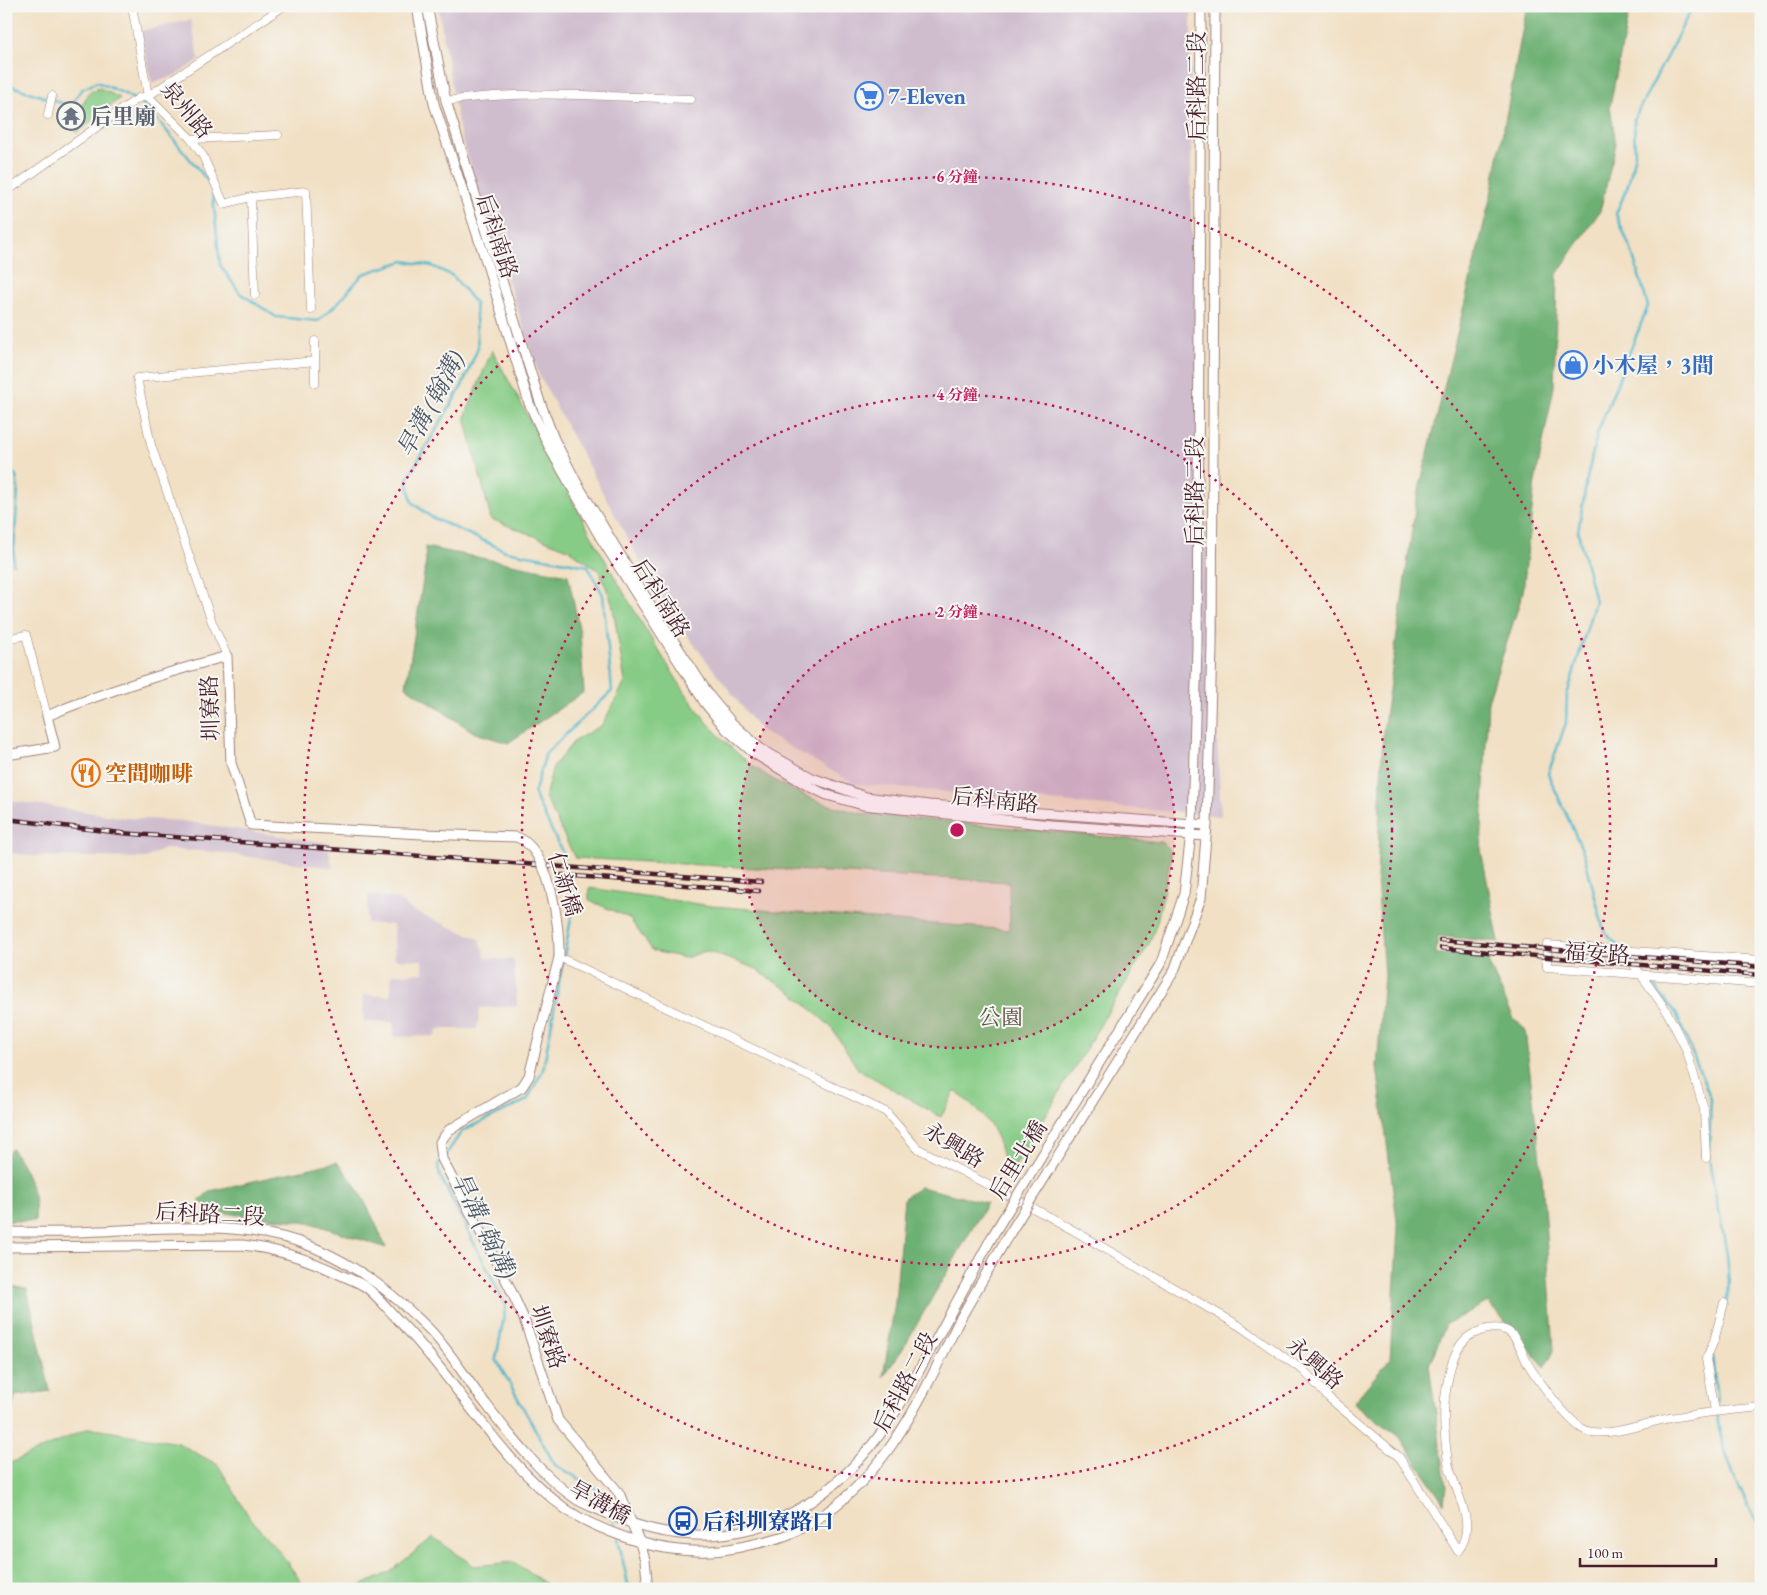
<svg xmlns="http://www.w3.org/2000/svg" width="1767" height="1595" font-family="'EB Garamond','Noto Serif TC',serif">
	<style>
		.industrial { fill: #cfbdce }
		.green { fill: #87cc86; stroke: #687658 }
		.forest { fill: #6db073; stroke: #5c684f }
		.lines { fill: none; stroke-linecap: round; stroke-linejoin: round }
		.stream { stroke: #4db6cb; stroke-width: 2.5 }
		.minor-casing { stroke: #9e8078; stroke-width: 9 }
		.tertiary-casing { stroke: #9e8078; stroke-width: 11 }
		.minor { stroke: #fff; stroke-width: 8 }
		.tertiary { stroke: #fff; stroke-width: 9 }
		.rail-casing { stroke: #4a1f2b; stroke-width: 4.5 }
		.rail { stroke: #f6f6f2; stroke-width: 2.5; stroke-dasharray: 8; stroke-linecap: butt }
		.tertiary-bridge-casing { stroke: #9e8078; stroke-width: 11; stroke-linecap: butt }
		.tertiary-bridge { stroke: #fff; stroke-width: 9 }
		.ring { fill: none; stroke: #c2185b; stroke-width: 2.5; stroke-dasharray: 2.5 5 }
		.labels { text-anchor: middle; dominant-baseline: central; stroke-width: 4; stroke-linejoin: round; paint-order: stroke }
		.street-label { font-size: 22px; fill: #4a1f2b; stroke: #f6f6f2 }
		.shop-label { font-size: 22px; font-weight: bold; fill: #366cbe; stroke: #f6f6f2; text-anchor: start }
		.worship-label { font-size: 22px; font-weight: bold; fill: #5b616d; stroke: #f6f6f2; text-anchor: start }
		.food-label { font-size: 22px; font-weight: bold; fill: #c56008; stroke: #f6f6f2; text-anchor: start }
		.park-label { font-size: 22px; fill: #5c5346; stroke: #f6f6f2 }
		.transit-label { font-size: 22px; font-weight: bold; fill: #164399; stroke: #f6f6f2; text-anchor: start }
		.water-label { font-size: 24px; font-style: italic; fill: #4b5463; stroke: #f6f6f2 }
		.centre { fill: #c2185b; stroke: #f6f6f2; stroke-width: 2.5 }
		.ring-label { font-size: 15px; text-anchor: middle; font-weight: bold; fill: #c2185b; stroke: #f6f6f2; stroke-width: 4; stroke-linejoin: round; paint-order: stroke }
	</style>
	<rect width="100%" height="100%" fill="#f6f6f2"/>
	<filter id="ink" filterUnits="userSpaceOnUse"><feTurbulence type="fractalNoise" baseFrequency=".02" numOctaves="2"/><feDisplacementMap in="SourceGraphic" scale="10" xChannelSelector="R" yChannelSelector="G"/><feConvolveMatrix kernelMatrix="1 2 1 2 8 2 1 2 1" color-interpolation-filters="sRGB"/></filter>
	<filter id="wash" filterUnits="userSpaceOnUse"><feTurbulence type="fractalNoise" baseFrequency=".0096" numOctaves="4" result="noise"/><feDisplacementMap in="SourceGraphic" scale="20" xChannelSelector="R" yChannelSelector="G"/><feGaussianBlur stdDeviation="1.12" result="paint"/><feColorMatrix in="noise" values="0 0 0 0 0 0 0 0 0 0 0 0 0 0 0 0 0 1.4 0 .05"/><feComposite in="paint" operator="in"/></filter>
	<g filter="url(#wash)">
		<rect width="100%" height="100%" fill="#f1e0c4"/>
		<path class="industrial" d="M438,6H1191V215L1221,816L855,784L760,730L665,607L539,375L460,134Z
			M191,20L199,60L176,75L152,84L140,31Z
			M6,800L127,818L182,821L327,843L333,868L214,852L164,849L146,858L31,856L6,852Z
			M368,895L395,898L415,912L479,939L486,958L514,960L517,1006L480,1008L477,1029H437L436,1036L394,1037L393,1022H364L363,995L390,996L392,974L423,973L422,960L395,959L393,925L367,923Z"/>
		<path class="green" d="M100,88L120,98L77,133L68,121L71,115L79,110L90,91Z
			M492,350C544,445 592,542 649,635C675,676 699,720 736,752C773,785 816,804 864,814L1161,842L1169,848L1171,857L1157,922L1149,944L1014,1168L1003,1161C998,1126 981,1112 955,1091L941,1117L858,1069L831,1027L794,994L752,967L706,951L685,958L653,951L629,918L589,900V888L712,906L1010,930L1009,882L575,858L545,797L553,767L574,741L602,725L625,682L612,602L599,571L568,549L491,519L465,417Z
			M89,1428L178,1443L218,1465L248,1515L280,1552L306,1589H6V1465Z
			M433,1537L474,1566L514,1562L546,1584L545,1589H354L390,1572Z"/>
		<path class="forest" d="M1527,6H1630L1610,106L1616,144L1600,211L1557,274L1554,387L1535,482L1523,592L1488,701L1481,850L1499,942L1438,936L1436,954L1485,955L1513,1017L1525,1030L1542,1177L1554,1350L1545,1367L1488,1302L1446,1324L1429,1365L1446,1486L1444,1503L1399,1436L1353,1403L1390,1359L1398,1228L1377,1067L1384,975L1377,879L1383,732L1416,502L1491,195Z
			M425,547L568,575L580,633L584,692L508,743L475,733L406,687L426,561Z
			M12,1149C27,1171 38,1194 35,1221H6V1154Z
			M337,1162C359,1186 374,1218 386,1248L308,1222L215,1212L199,1201L210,1191Z
			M920,1187L987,1203L902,1350L883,1377L895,1303L904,1198Z
			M6,1285L27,1289L50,1391L15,1396L6,1442Z"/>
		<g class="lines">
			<path class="stream" d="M6,84L70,106L81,90L97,82L125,94L147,107L212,186L220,265L240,293L276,317L318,321L337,304L363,274L404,261L432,266L453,276L475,303L478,348L462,386L407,479L412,502L431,517L506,551L588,566L603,595L612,691L546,753L534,794L565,858
				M6,466L16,476L18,489L13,564
				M1619,947L1604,931L1584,854L1548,774L1566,723L1567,695L1595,601L1578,532L1587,479L1597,434L1648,306L1632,252L1616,214L1628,185L1635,154L1634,119L1693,6
				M1648,979L1676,1013L1711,1099L1709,1149
				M445,1156L462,1131L527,1100L543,1070L575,897L571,881
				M1709,1157C1713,1197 1737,1268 1726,1304
				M440,1162L438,1165L440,1176L506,1306L496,1359L555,1465L606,1494L611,1513
				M1712,1353L1717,1402
				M1717,1412C1718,1443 1743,1502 1761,1527
				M613,1518L616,1530
				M618,1538L629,1589"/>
		</g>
	</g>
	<g filter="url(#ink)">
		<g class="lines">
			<defs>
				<path id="minor" d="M132,6L148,96L191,139L203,156L224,204L251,197L306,191L311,310
					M446,101C526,89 610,97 691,99
					M48,115L52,96
					M191,139L278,135
					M6,192L122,109L139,98L148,96L284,6
					M251,197L255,295
					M315,341V383
					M6,639L26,635L47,716
					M227,656L212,622L151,445L137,378L315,361
					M1624,951L1666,1010L1686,1049L1704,1109L1706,1158
					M559,957L886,1112L917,1148L1050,1217L1238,1325L1304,1371L1328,1397L1399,1457L1458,1551C1479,1524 1454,1491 1448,1462C1445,1442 1443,1418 1445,1398C1448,1377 1452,1344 1473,1334C1483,1329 1499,1325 1509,1332C1519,1339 1522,1354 1528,1364C1537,1379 1570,1424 1585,1430C1606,1439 1648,1422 1670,1418C1700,1413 1730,1410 1761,1407
					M1761,960L1547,945V967L1761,984
					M1715,1411L1706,1359L1714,1341L1724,1303"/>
				<path id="tertiary" d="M417,6L434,104L486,261L529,403L550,449L599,535L705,703L726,729L755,754L808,786L827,795L863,805L1051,825L1206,836
					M427,6L446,101L539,399L554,439L578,485L658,617L711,698L731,722L761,749L812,778L866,797L929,805L1207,825
					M6,755L55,747L47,716C105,691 166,673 227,656L231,763L251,825L423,834
					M559,957L529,1076L522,1087L449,1130L440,1142L442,1159L509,1286L524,1319L558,1420L619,1493L640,1543L645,1560L648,1589
					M1161,963L1184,894L1192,824L1197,647L1201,6
					M1174,971L1201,898L1207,825L1212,646L1215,6
					M6,1232C37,1232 68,1233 99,1231C167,1228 252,1220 315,1248C360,1267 396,1296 430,1330C451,1352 467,1381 486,1404C511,1437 541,1475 576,1499C585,1505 596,1508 606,1513C654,1535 703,1542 754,1528C829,1506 879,1446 914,1380
					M6,1247L242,1245C278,1249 309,1259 341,1275C349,1279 359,1282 367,1288C379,1297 389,1311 400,1322C458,1381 498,1460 567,1510C585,1522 607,1531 627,1538C662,1551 703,1555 740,1547C757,1543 778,1540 794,1532C883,1488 919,1402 960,1319"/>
			</defs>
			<use href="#minor" class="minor-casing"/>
			<use href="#tertiary" class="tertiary-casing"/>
			<use href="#minor" class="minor"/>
			<use href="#tertiary" class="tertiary"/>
			<defs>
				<path id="rail" d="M6,819L121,833L761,882
					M562,875L759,891
					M1440,940L1761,967
					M1441,948L1761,975"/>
			</defs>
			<use href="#rail" class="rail-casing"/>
			<use href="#rail" class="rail"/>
			<defs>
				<path id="tertiary-bridge" d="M423,834L517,837C550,850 560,925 559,957
					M960,1319L1005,1241L1174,971
					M914,1380L993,1235L1161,963"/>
			</defs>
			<use href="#tertiary-bridge" class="tertiary-bridge-casing"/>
			<use href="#tertiary-bridge" class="tertiary-bridge"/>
		</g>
	</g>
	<circle cx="957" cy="830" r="218" fill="#c2185b" fill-opacity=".12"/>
	<g class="ring">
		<circle cx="957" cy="830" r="218"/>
		<circle cx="957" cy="830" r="435"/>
		<circle cx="957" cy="830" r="653"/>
	</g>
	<defs>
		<symbol id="supermarket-ring" viewBox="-11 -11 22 22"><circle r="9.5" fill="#f6f6f2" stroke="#3f7fe0" stroke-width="1.5"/><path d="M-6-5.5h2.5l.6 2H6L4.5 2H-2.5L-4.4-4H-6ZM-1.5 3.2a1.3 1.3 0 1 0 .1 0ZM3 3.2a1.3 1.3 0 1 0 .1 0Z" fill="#3f7fe0"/></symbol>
		<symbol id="temple-ring" viewBox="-11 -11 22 22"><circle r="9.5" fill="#f6f6f2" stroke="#6b7280" stroke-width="1.5"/><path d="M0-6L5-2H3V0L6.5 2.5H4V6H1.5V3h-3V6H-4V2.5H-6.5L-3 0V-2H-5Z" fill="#6b7280"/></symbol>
		<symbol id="shop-ring" viewBox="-11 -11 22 22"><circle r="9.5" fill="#f6f6f2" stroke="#3f7fe0" stroke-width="1.5"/><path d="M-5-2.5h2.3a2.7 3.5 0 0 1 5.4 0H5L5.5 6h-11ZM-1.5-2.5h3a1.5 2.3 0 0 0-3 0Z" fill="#3f7fe0"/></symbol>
		<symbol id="restaurant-ring" viewBox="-11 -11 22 22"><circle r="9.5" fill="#f6f6f2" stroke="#e8710a" stroke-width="1.5"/><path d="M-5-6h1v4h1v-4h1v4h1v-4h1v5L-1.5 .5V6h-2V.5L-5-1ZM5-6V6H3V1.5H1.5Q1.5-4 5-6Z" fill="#e8710a"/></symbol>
		<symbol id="bus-ring" viewBox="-11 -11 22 22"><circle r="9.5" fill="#f6f6f2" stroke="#1a4fb4" stroke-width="1.5"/><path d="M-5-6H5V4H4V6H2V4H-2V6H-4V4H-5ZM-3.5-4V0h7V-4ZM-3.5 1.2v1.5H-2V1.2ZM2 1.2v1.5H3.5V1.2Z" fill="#1a4fb4"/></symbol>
	</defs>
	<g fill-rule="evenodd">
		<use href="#supermarket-ring" x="853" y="80" width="32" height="32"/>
		<use href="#temple-ring" x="55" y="100" width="32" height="32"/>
		<use href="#shop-ring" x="1557" y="349" width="32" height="32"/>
		<use href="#restaurant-ring" x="70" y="757" width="32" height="32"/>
		<use href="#bus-ring" x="667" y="1505" width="32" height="32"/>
	</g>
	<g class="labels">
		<g class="street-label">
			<text transform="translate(1196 86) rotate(-90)">后科路二段</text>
			<text transform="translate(187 110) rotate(50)">泉州路</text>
			<text transform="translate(497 236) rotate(72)">后科南路</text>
			<text transform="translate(1194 491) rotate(-90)">后科路二段</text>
			<text transform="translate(661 598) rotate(58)">后科南路</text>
			<text transform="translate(210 708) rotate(-92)">圳寮路</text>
			<text transform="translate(995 800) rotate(6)">后科南路</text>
			<text transform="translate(565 884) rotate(73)">仁新橋</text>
			<text transform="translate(1597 953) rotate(4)">福安路</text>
			<text transform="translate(954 1145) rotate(31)">永興路</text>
			<text transform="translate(1018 1160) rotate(-58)">后里北橋</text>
			<text transform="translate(210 1214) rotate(3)">后科路二段</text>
			<text transform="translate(548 1337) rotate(71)">圳寮路</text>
			<text transform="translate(1315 1363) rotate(41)">永興路</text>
			<text transform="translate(905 1382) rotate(-62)">后科路二段</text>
			<text transform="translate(600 1502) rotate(29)">旱溝橋</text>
		</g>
		<g class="shop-label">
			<text x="888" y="96">7-Eleven</text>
			<text x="1592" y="365">小木屋，3間</text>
		</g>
		<g class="worship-label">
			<text x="90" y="116">后里廟</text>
		</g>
		<g class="food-label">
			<text x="105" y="773">空間咖啡</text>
		</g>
		<g class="park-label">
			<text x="1001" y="1017">公園</text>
		</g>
		<g class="transit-label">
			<text x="702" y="1521">后科圳寮路口</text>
		</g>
		<g class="water-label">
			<text transform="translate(430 404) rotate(-62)">旱溝 (翰溝)</text>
			<text transform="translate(484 1225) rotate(64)">旱溝 (翰溝)</text>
		</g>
	</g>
	<circle cx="957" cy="830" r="8" class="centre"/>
	<g class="ring-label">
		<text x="957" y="182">6 分鐘</text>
		<text x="957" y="400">4 分鐘</text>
		<text x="957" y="617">2 分鐘</text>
	</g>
	<rect width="1767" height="1595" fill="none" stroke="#f6f6f2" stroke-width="25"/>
	<path d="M1580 1558v8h136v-8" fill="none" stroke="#4a1f2b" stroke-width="2.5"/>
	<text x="1587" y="1558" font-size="15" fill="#4a1f2b" stroke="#f6f6f2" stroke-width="4" paint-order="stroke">100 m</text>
</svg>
